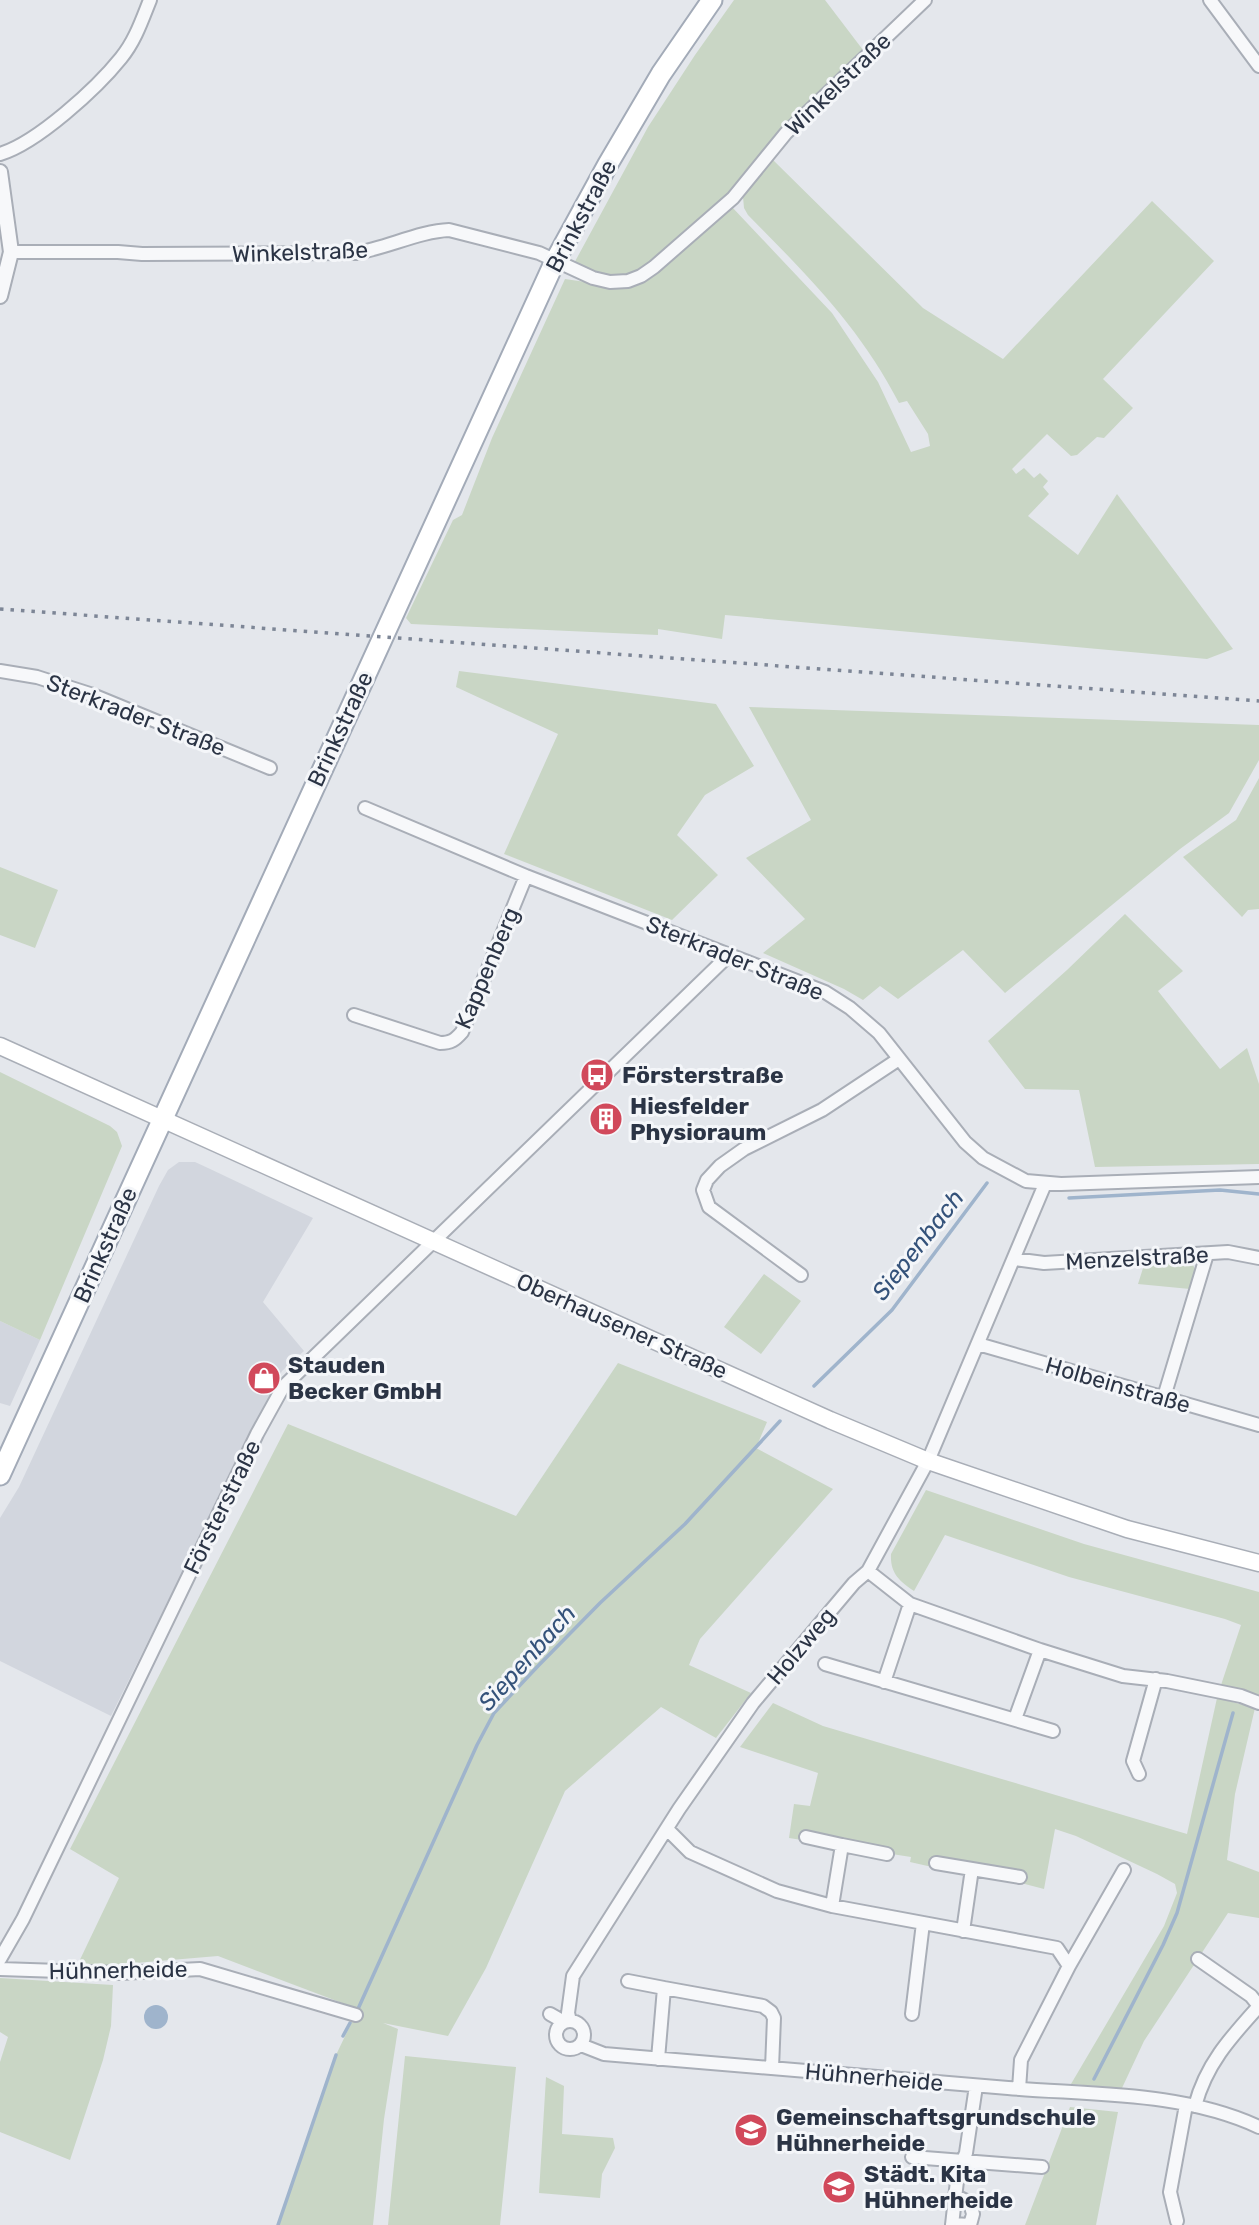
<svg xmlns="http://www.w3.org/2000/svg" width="1259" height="2225" font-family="Rubik,sans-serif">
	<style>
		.built { fill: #d2d6de }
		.green { fill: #c9d6c5 }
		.water { fill: #9fb4cc }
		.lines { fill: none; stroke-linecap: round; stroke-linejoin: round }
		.stream { stroke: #9fb4cc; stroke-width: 3.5 }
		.minor-casing { stroke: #a9aeb7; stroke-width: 16 }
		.tertiary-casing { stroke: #a9aeb7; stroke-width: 18 }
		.secondary-casing { stroke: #a9aeb7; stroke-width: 19 }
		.primary-casing { stroke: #a3abb8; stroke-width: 23 }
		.minor { stroke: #f7f8fa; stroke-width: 12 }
		.tertiary { stroke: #f7f8fa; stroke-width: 14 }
		.secondary { stroke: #fff; stroke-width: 16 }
		.primary { stroke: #fff; stroke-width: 19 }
		.rail { stroke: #7d8696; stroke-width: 3.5; stroke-dasharray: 3.5 7; stroke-linecap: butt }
		.labels { text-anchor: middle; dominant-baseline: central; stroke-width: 6; stroke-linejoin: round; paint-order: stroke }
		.street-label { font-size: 23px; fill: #2b3445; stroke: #f4f6f9 }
		.poi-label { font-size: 23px; font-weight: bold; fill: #2b3445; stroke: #f4f6f9; text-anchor: start }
		.water-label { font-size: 24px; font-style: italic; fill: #34527a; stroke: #f4f6f9 }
	</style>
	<rect width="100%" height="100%" fill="#e4e7ec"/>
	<path class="built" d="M179,1162H195L208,1168L313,1218L263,1302L304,1351L282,1371L111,1716L0,1661V1518L19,1487L159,1186L168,1170Z
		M0,1321L40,1340L10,1406L0,1403Z"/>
	<path class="green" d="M734,0H825L863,50L723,203L658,259L636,273L618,278L572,267L648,127L695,55Z
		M771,158L923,308L1003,359L1152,201L1214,261L1103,379L1133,408L1104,438L1097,437L1077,455L1071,456L1047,434L1012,469L1016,474L1024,468L1034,478L1040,473L1048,481L1043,487L1049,494L1028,516L1078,555L1117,494L1233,649L1207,659L725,615L722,639L658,629V635L411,624L406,618L453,520L462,515L492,438L565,279L613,286H626L731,206L832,313L878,382L911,452L930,446L928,434L907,401L899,403C859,326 808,276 748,215L744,208L743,197Z
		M459,671L716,704L754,766L705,795L677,835L718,875L672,920L504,854L558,734L456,687Z
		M749,707L1259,725V760L1229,813L1180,849L1005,993L963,950L898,999L880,986L863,1000L844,989L763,953L805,919L746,858L811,820Z
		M1259,778V909L1248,910L1242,917L1183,857L1236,820Z
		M0,867L58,890L35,948L0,935Z
		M1125,914L1183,971L1158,991L1220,1069L1247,1048L1259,1084V1164L1095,1167L1079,1090L1025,1089L988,1041L1067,970Z
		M0,1072L110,1126L117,1132L122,1146L40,1340L0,1321Z
		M1187,1262L1193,1265L1196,1271L1190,1289L1138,1284L1144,1265Z
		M764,1274L801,1301L761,1354L724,1327Z
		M618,1363L767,1422L756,1448L833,1489L700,1639L689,1665L751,1693L716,1738L661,1707L565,1791L486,1968L448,2036L383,2023L398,2029L384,2119L373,2225H278L336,2055L358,2009L218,1956L76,1968L119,1878L70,1849L288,1424L516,1516Z
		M926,1490L1084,1544L1259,1592V1696L1221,1685L1241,1625L1225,1619L1069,1577L945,1535L914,1591C899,1581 890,1573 891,1554Z
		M1217,1698L1255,1708L1235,1794L1227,1860L1259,1872V1918L1228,1913L1144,2041L1122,2088L1071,2084L1164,1926L1177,1893L1175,1884L1157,1874L1076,1836L1055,1829L1044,1889L1021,1883L1022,1874L932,1867L910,1862L911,1857L789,1838L794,1804L810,1806L818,1773L740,1747L773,1703L823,1726L1187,1834Z
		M0,1978L113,1985L111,2026L103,2060L70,2160L0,2132V2062L8,2037L0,2032Z
		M405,2056L516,2067L500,2225H388Z
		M546,2077L564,2086L562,2134L613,2138L615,2148L602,2174L600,2198L539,2193Z
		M1070,2107L1118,2112L1096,2225H1025Z"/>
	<path class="water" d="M144 2017a12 12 0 1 1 24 0a12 12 0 1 1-24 0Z"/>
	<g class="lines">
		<path class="stream" d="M1069,1198L1220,1190L1259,1194
			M814,1386L892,1310L987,1183
			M358,2009L477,1745L494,1713L538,1666L600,1603L685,1524L780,1421
			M343,2036L350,2023
			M1094,2079L1163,1945L1177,1913L1233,1713
			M278,2225L336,2055"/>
		<defs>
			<path id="minor" d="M1210,0L1259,66
				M0,154C37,143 97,88 121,58C135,41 142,20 150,0
				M11,252H118L142,254L356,253C386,248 421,231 449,230L539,253L593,278L610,282L628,281L641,276L654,267L733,198L786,133L925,0
				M0,671L37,677L90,694L270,768
				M365,808L526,876L825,992L850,1008L879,1033L965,1142L983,1158L1026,1181L1061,1184L1259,1177
				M354,1015L440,1043C451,1043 455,1040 462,1032L526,876
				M1014,1259L1044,1263L1228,1252L1259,1258
				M801,1275L709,1207L703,1190L707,1180L720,1166L744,1149L822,1110L899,1059
				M978,1344L1259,1425
				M1164,1397L1207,1254
				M868,1571L910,1604L1040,1650L1123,1676L1167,1681L1241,1696L1259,1703
				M825,1664L1053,1731
				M884,1682L910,1604
				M1015,1719L1040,1650
				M1139,1774L1133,1761L1156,1679
				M667,1829L690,1852L777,1891L832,1906L1057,1948L1069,1966L1021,2060L1019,2089
				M806,1837L842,1845
				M936,1863L972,1869
				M832,1906L842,1845L887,1854
				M963,1931L972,1869L1020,1877
				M0,1959L23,1919L257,1434L283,1387L729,955
				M1198,1959L1251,1996L1259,2006
				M1069,1966L1124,1870
				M0,1969L120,1973L200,1969L356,2015
				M628,1981L664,1988
				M550,2014L564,2022
				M912,2014L923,1923
				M556 2035a14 14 0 1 1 28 0a14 14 0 1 1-28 0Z
				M570,2021L568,2013L573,1976L679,1809L753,1703L854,1583L868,1571L928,1461L1045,1184
				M581,2045L604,2054C738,2066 873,2077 1008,2088C1090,2095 1182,2091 1259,2127
				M658,2059L664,1988L763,2006L771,2012L774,2018L772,2068
				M1195,2106C1206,2064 1231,2037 1259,2006
				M912,2157L1042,2167
				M1177,2221L1170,2192L1186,2105
				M952,2224L970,2225L973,2214L970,2203L956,2196
				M952,2225L958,2172L966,2153L976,2086"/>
			<path id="tertiary" d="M0,172L11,252L0,296"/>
			<path id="secondary" d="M0,1046L830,1420L928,1461L1127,1529L1259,1563"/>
			<path id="primary" d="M0,1475L555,261L608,164L661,74L712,0"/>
		</defs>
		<use href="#minor" class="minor-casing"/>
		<use href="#tertiary" class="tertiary-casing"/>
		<use href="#secondary" class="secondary-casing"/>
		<use href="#primary" class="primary-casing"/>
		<use href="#minor" class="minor"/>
		<use href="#tertiary" class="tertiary"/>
		<use href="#secondary" class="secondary"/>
		<use href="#primary" class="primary"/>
		<path class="rail" d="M0,609L1259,701"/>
	</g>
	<defs>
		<symbol id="bus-disc" viewBox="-11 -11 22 22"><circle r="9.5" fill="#d1495b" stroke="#f4f6f9"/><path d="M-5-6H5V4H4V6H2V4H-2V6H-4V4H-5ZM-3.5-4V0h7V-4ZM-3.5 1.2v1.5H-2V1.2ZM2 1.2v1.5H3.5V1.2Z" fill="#fff"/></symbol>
		<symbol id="building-disc" viewBox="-11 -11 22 22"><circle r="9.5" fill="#d1495b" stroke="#f4f6f9"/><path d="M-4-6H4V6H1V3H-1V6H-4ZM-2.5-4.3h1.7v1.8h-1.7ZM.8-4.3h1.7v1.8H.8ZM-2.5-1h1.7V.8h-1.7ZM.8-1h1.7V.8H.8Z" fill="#fff"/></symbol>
		<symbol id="shop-disc" viewBox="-11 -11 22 22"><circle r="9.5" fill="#d1495b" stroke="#f4f6f9"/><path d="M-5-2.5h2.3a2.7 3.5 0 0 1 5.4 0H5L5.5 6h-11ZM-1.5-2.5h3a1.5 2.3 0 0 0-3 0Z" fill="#fff"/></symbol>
		<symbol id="school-disc" viewBox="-11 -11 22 22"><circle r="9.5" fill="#d1495b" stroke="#f4f6f9"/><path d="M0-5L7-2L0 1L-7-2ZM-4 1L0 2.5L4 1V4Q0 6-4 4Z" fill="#fff"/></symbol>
	</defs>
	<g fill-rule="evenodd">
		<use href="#bus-disc" x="578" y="1056" width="38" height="38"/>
		<use href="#building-disc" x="587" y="1100" width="38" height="38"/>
		<use href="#shop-disc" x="245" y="1359" width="38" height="38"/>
		<use href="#school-disc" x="732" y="2111" width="38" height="38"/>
		<use href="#school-disc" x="820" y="2168" width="38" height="38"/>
	</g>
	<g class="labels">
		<g class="street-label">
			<text transform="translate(838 84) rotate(-44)">Winkelstraße</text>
			<text transform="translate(581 216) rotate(-62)">Brinkstraße</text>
			<text transform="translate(300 252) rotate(-2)">Winkelstraße</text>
			<text transform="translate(136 715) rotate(21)">Sterkrader Straße</text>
			<text transform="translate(340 729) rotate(-65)">Brinkstraße</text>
			<text transform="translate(735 958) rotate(22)">Sterkrader Straße</text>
			<text transform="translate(487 968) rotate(-67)">Kappenberg</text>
			<text transform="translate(105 1245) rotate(-66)">Brinkstraße</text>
			<text transform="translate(1137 1258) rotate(-3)">Menzelstraße</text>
			<text transform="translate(622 1326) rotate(24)">Oberhausener Straße</text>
			<text transform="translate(1118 1385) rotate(16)">Holbeinstraße</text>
			<text transform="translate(222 1507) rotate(-64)">Försterstraße</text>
			<text transform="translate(801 1646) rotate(-50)">Holzweg</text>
			<text transform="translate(118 1970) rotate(-1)">Hühnerheide</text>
			<text transform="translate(874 2077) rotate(5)">Hühnerheide</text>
		</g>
		<g class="poi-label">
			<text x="622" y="1075">Försterstraße</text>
			<text x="630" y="1106">Hiesfelder<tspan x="630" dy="26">Physioraum</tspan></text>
			<text x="288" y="1365">Stauden<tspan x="288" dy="26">Becker GmbH</tspan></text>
			<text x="776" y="2117">Gemeinschaftsgrundschule<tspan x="776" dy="26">Hühnerheide</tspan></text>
			<text x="864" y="2174">Städt. Kita<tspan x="864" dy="26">Hühnerheide</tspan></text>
		</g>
		<g class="water-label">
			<text transform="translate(918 1245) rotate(-52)">Siepenbach</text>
			<text transform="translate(527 1658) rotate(-48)">Siepenbach</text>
		</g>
	</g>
</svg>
